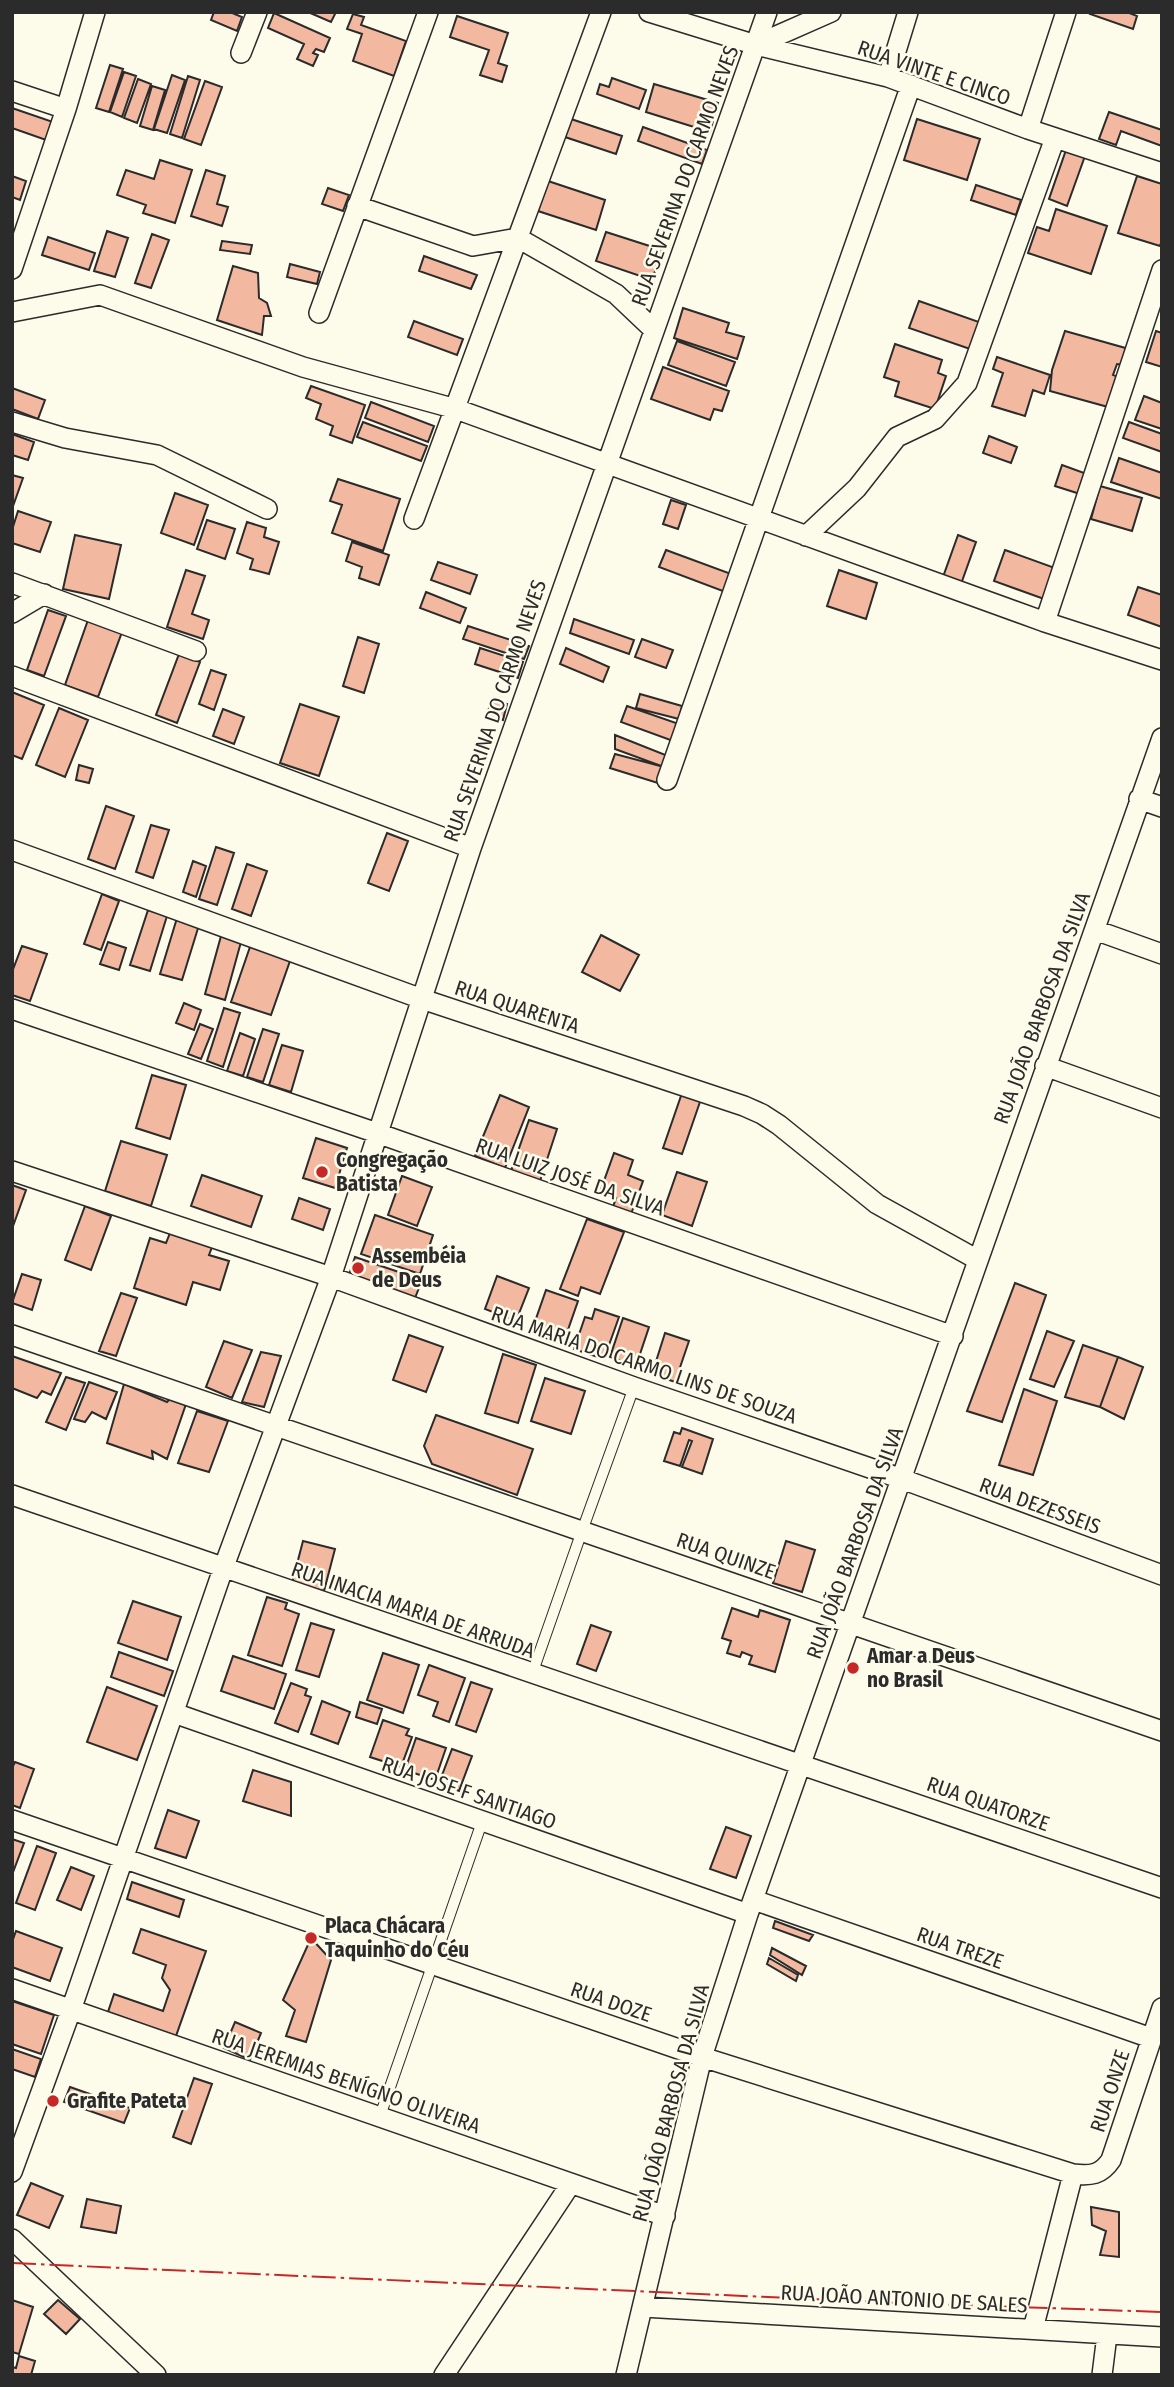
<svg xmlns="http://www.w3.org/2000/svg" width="1174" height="2387" font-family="'Fira Sans Condensed',sans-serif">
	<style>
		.building { fill: #f2b8a0; stroke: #2b2b2b; stroke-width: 2 }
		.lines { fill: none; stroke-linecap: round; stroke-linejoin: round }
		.lane-casing { stroke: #2b2b2b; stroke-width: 12 }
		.street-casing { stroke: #2b2b2b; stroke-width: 22 }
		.lane { stroke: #fdfbea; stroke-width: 10 }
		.street { stroke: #fdfbea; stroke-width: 19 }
		.power { stroke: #c62828; stroke-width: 2; stroke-dasharray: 24 5 3.5 5; stroke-linecap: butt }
		.poi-dot { fill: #c62828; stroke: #fdfbea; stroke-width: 2.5 }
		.labels { text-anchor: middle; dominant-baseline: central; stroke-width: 5; stroke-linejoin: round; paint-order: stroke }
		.street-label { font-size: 21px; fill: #2b2b2b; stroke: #fdfbea }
		.poi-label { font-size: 21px; font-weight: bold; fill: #2b2b2b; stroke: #fdfbea; text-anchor: start }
	</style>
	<rect width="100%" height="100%" fill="#fdfbea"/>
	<path class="building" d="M214,12H230L242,17L237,31L211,20Z
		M308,12H336L331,22Z
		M1091,12H1127L1137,16L1133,29L1090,14Z
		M274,13L330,38L324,52L316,49L313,53L318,55L313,66L297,59L304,44L268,28Z
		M353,14L364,17L361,25L406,41L394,76L353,61L362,34L347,29Z
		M457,16L508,33L498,63L507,66L502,82L480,75L489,50L450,37Z
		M110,65L123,69L109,112L96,108Z
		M124,72L136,76L122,117L110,112Z
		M172,75L185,80L167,133L154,129Z
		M188,76L200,80L182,138L170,134Z
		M612,78L646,90L639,109L597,94L600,84L609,87Z
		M138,79L151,84L137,123L124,118Z
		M205,81L222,87L201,145L184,139Z
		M654,84L718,103L710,132L646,112Z
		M152,86L165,90L153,130L140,126Z
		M12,108L56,123L49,141L12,128Z
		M1109,112L1162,130V146L1121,131L1116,145L1099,139Z
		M571,119L622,136L616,154L565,137Z
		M917,119L980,139L967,180L904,160Z
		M643,127L707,150L702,164L638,141Z
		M1066,150L1085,156L1067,206L1049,199Z
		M160,160L192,170L175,223L143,213L146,205L117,195L126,170L154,179Z
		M206,170L225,176L217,204L228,207L222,226L191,216Z
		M12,176L26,181L20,200L12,197Z
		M1137,176L1162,184V240L1160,246L1118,233Z
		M548,181L605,200L596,230L538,211Z
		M976,185L1021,200L1016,215L971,200Z
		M328,188L349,195L343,211L322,204Z
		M1056,209L1107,226L1091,274L1028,253L1037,227L1049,231Z
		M107,231L128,238L115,277L94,271Z
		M606,232L662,250L652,280L596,261Z
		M152,234L169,240L151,288L135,283Z
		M48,237L95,253L89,270L42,255Z
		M222,241L252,245L250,254L220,250Z
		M424,256L477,275L471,289L419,271Z
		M290,264L320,272L317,284L287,277Z
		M233,266L258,273L259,298L267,303L271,316H264L262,335L217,320Z
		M919,301L979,322L970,349L909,328Z
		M683,308L729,323L726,332L744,337L737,359L674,338Z
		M414,321L463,339L457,355L408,337Z
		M1065,331L1129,349L1123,365L1117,364L1113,375L1121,378L1108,407L1050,391L1052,370Z
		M1156,331L1162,333V367L1146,362Z
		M677,341L735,362L726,386L668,365Z
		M895,344L942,360L938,373L946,376L935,409L895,396L899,382L884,377Z
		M997,357L1050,375L1044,394L1033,390L1025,416L992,406L1003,373L993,369Z
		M663,367L729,391L722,411L714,409L710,420L651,399Z
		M311,386L365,405L352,443L330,435L333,426L316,419L321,404L306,398Z
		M12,388L45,400L38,419L12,409Z
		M1144,396L1162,403V429L1135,420Z
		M371,402L434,426L428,442L365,418Z
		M363,422L427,446L421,461L357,437Z
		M1129,422L1162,434V452L1123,438Z
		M12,434L34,442L28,460L12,455Z
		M989,436L1017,447L1011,463L983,453Z
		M1119,458L1162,473V499L1111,482Z
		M1062,465L1087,474L1080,494L1055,486Z
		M12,475L23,478L12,509Z
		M338,479L400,499L383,551L332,533L342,505L330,501Z
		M1100,486L1142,498L1132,531L1091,519Z
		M175,493L208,505L194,545L161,533Z
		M671,500L686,505L678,529L663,524Z
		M18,511L51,522L40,552L12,543V530Z
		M207,520L235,529L225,559L197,549Z
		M247,522L266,528L264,537L279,542L269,574L250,569L253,559L237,553Z
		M75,535L121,545L109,599L63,589Z
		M958,535L976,542L961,584L943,577Z
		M352,542L389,555L379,585L359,578L362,567L346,561Z
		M666,550L734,575L728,593L659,567Z
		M1005,550L1055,568L1044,599L994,581Z
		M438,562L477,575L470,594L431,580Z
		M186,570L205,576L192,614L209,620L203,639L167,627Z
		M839,570L877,583L866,619L827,606Z
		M1138,587L1162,595V627L1128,615Z
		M426,592L466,608L460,623L420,608Z
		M48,610L66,616L44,676L27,670Z
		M574,619L634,640L629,654L570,633Z
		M88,620L122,632L98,697L65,685Z
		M468,626L529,646L524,659L463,639Z
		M358,637L379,644L364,693L343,686Z
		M642,639L673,650L666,668L635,657Z
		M480,648L523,662L518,678L475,664Z
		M566,648L609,667L603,682L560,664Z
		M179,654L200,662L177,723L156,715Z
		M211,670L226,675L214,710L199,704Z
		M12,692L44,705L22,759L12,755Z
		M640,694L682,706L679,719L636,708Z
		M491,700L507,704L503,720L487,716Z
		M300,704L339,717L319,776L280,763Z
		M627,706L679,724L673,741L621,722Z
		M59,708L88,720L65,777L36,765Z
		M223,709L244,717L234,744L213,736Z
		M615,735L668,756L664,767L615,749Z
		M615,754L664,767L661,784L610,768Z
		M79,765L93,769L89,783L76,780Z
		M106,806L134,816L115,869L88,859Z
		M151,825L169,830L153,878L136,872Z
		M387,833L408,841L389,891L368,883Z
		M216,847L234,853L217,905L199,899Z
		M193,861L206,866L196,897L183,892Z
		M247,864L267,871L251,916L232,909Z
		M102,894L119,901L101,950L84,944Z
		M148,910L167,916L150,971L130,965Z
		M177,918L199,925L182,980L160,974Z
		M601,935L639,955L620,991L582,972Z
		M221,936L241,942L225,1000L205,994Z
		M108,942L126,948L119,970L100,964Z
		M251,944L291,958L271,1015L231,1002Z
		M22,946L47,954L30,1001L12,995V972Z
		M184,1003L201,1010L194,1030L176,1023Z
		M224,1008L240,1013L223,1067L207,1061Z
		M200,1024L213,1029L201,1059L188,1054Z
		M263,1029L279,1034L263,1082L247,1077Z
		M240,1033L255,1039L243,1076L227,1071Z
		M282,1045L303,1051L291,1092L269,1085Z
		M152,1075L186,1085L170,1139L136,1128Z
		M682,1093L701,1099L682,1154L663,1148Z
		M500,1095L529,1107L505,1168L475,1156Z
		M529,1120L557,1129L540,1181L511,1171Z
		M316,1138L347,1148L335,1188L303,1178Z
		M121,1141L167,1155L151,1206L105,1191Z
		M614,1153L633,1160L628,1175L643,1181L631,1214L613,1207L616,1198L600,1192Z
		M677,1172L707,1182L692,1226L662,1215Z
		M202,1175L262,1196L251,1227L191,1206Z
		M402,1176L432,1187L417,1226L388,1215Z
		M12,1185L26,1190L12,1229Z
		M299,1198L330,1209L323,1230L292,1219Z
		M85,1206L111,1216L91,1270L65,1260Z
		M375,1215L433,1235L420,1274L361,1254Z
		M587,1219L624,1232L600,1294L581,1287L578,1296L560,1289Z
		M170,1233L212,1247L209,1255L229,1261L220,1290L193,1282L186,1305L134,1288L150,1238L166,1243Z
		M355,1257L422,1280L415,1298L349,1275Z
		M22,1274L41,1280L32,1310L12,1303Z
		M497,1276L529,1288L516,1321L485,1309Z
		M1015,1283L1046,1295L1002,1422L967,1411Z
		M546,1290L578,1301L563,1344L531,1333Z
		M121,1293L137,1298L116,1356L99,1351Z
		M595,1309L619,1317L604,1359L574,1349L585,1317L592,1319Z
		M623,1318L649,1327L636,1366L610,1357Z
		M1047,1331L1074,1341L1054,1387L1030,1379Z
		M665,1333L689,1341L675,1382L652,1374Z
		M409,1335L443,1347L426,1392L393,1380Z
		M224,1341L252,1350L232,1398L206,1387Z
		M1083,1345L1118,1357L1100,1407L1065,1397Z
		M261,1352L281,1356L264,1407L242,1402Z
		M503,1354L536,1365L518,1423L485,1413Z
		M12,1356L61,1373L51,1395L42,1391L37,1398L12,1388Z
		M1118,1357L1143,1367L1124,1419L1100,1407Z
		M66,1377L85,1383L66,1430L46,1422Z
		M545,1378L585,1391L571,1434L531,1421Z
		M89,1382L117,1392L106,1419L92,1412L85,1422L74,1419Z
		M124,1384L167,1402L172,1397L186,1404L167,1459L152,1451L153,1459L107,1443Z
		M1024,1389L1057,1401L1033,1475L999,1465Z
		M197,1411L228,1421L209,1472L178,1463Z
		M436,1415L533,1449L517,1495L432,1464L424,1446Z
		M682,1428L713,1439L702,1474L682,1467L692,1441L689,1440L680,1466L664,1461L674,1432L680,1434Z
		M303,1541L335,1549L324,1591L292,1583Z
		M786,1541L815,1550L802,1592L773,1583Z
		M267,1597L287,1603L285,1609L299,1614L282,1666L248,1655Z
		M133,1601L181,1617L167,1660L118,1643Z
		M732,1608L758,1617L760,1610L790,1620L775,1672L749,1664L752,1656L742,1652L740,1657L727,1653L731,1641L722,1638Z
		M311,1623L334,1630L319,1677L296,1670Z
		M591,1625L611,1632L596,1671L577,1664Z
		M119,1652L173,1671L164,1696L111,1677Z
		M383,1653L419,1665L403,1713L367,1700Z
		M233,1656L286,1674L274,1709L221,1691Z
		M429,1665L465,1678L449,1722L433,1716L438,1702L418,1695Z
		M471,1682L492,1689L476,1732L456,1725Z
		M291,1683L307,1689L305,1695L311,1697L298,1732L275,1723Z
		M107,1687L157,1706L137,1760L87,1742Z
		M322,1701L350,1712L338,1744L311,1734Z
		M360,1702L382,1709L377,1724L356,1717Z
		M383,1720L409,1729L406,1735L412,1737L401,1767L370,1757Z
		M416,1738L446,1748L435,1780L405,1770Z
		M452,1749L472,1756L459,1791L439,1783Z
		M15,1762L34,1769L20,1808L12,1805V1768Z
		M253,1770L291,1782V1816L243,1801Z
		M168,1810L199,1821L186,1858L155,1848Z
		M726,1827L751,1836L736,1878L710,1869Z
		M12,1839L24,1843L12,1875Z
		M37,1846L56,1853L35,1910L16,1903Z
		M71,1867L94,1876L81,1910L57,1900Z
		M132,1882L184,1900L179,1917L127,1899Z
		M775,1921L813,1935L809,1941L773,1928Z
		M141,1929L206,1951L176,2036L108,2012L114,1994L163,2011L170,1990L162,1978L166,1965L133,1953Z
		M16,1931L62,1948L50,1981L12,1967V1942Z
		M311,1938L331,1960L306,2042L286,2036L295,2010L283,2000Z
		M772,1948L806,1966L802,1975L770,1955Z
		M769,1958L798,1975L796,1981L767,1964Z
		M12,2001L54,2015L41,2054L12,2044Z
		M235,2022L261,2033L250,2060L224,2048Z
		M12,2049L41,2059L35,2077L12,2069Z
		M194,2078L212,2084L191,2144L173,2137Z
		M70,2087L130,2108L124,2123L64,2102Z
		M31,2183L63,2196L49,2228L17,2215Z
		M87,2199L121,2206L116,2233L81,2227Z
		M1091,2207L1119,2212V2257L1100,2255L1106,2231L1092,2225Z
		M12,2300L33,2307L19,2354L12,2352Z
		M58,2300L80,2319L66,2334L44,2314Z
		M19,2356L35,2361L31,2375H12V2367L16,2368Z"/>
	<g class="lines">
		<defs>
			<path id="lane" d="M532,1674L582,1531L634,1387
				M380,2116L482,1822"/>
			<path id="street" d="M649,12L756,45L888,77L1028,129L1162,173
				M756,45L831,12
				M241,53L257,12
				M888,77L908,12
				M12,91L66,109
				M1028,129L1066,12
				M357,206L473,246L518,238L616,294L654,330
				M12,269L66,109L95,12
				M12,312L100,295L303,367L456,409L1045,622L1162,660
				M319,313L428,12
				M12,422L65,438L157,455L267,509
				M414,519L601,12
				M806,536L857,488L897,437L935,419L967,383L1055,138
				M12,583L196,651
				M12,613L44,594
				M1045,622L1162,270
				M12,676L471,848
				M667,780L911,85
				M1139,799L1162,807
				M12,850L422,999L744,1106L762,1114L779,1125L877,1204L978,1260
				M1095,930L1162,954
				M12,1009L377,1133L953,1336
				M1045,1066L1162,1108
				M12,1171L331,1277L634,1387L902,1479L1162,1575
				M12,1335C395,1469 779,1597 1162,1731
				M12,1495C395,1629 779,1755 1162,1888
				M174,1713L748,1914
				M12,1820L702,2057L1073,2174C1091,2176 1101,2175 1111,2160L1162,2008
				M754,1900L1151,2038
				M12,1989L665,2216
				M12,2172L71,2010L223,1569L331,1277L471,848L767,12
				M12,2239L156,2375
				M643,2307L1162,2337
				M1033,2329L1073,2174
				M444,2375L570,2185
				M626,2375L702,2057L748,1914L1162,738
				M1102,2375L1107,2335"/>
		</defs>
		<use href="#lane" class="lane-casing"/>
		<use href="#street" class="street-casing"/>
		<use href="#lane" class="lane"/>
		<use href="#street" class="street"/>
		<path class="power" d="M12,2263L900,2303L1162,2312"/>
	</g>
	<g class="poi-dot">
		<circle cx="322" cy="1172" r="7"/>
		<circle cx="358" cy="1268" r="7"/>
		<circle cx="853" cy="1668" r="7"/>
		<circle cx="311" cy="1938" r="7"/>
		<circle cx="53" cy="2101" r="7"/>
	</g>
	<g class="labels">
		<g class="street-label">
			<text transform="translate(934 73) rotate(19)">RUA VINTE E CINCO</text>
			<text transform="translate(685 176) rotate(-70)">RUA SEVERINA DO CARMO NEVES</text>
			<text transform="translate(495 711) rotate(-71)">RUA SEVERINA DO CARMO NEVES</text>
			<text transform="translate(517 1007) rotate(18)">RUA QUARENTA</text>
			<text transform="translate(1042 1008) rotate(-70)">RUA JOÃO BARBOSA DA SILVA</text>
			<text transform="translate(570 1177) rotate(19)">RUA LUIZ JOSÉ DA SILVA</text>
			<text transform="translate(644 1365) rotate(19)">RUA MARIA DO CARMO LINS DE SOUZA</text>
			<text transform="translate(1040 1506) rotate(20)">RUA DEZESSEIS</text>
			<text transform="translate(855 1543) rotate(-70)">RUA JOÃO BARBOSA DA SILVA</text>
			<text transform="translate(726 1556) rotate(19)">RUA QUINZE</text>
			<text transform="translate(413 1610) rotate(19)">RUA INACIA MARIA DE ARRUDA</text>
			<text transform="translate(469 1793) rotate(19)">RUA JOSE F SANTIAGO</text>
			<text transform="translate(988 1804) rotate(19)">RUA QUATORZE</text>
			<text transform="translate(960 1948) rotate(19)">RUA TREZE</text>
			<text transform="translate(611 2002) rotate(19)">RUA DOZE</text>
			<text transform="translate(346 2081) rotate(19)">RUA JEREMIAS BENÍGNO OLIVEIRA</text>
			<text transform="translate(1110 2091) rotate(-72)">RUA ONZE</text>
			<text transform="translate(671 2103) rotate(-75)">RUA JOÃO BARBOSA DA SILVA</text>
			<text transform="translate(904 2299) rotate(3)">RUA JOÃO ANTONIO DE SALES</text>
		</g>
		<g class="poi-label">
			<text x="336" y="1160">Congregação<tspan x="336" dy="24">Batista</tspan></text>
			<text x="372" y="1256">Assembéia<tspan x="372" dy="24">de Deus</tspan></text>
			<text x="867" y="1656">Amar a Deus<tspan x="867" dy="24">no Brasil</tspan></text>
			<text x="325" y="1926">Placa Chácara<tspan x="325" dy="24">Taquinho do Céu</tspan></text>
			<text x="67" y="2101">Grafite Pateta</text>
		</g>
	</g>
	<rect width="1174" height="2387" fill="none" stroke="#2b2b2b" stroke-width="28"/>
</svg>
